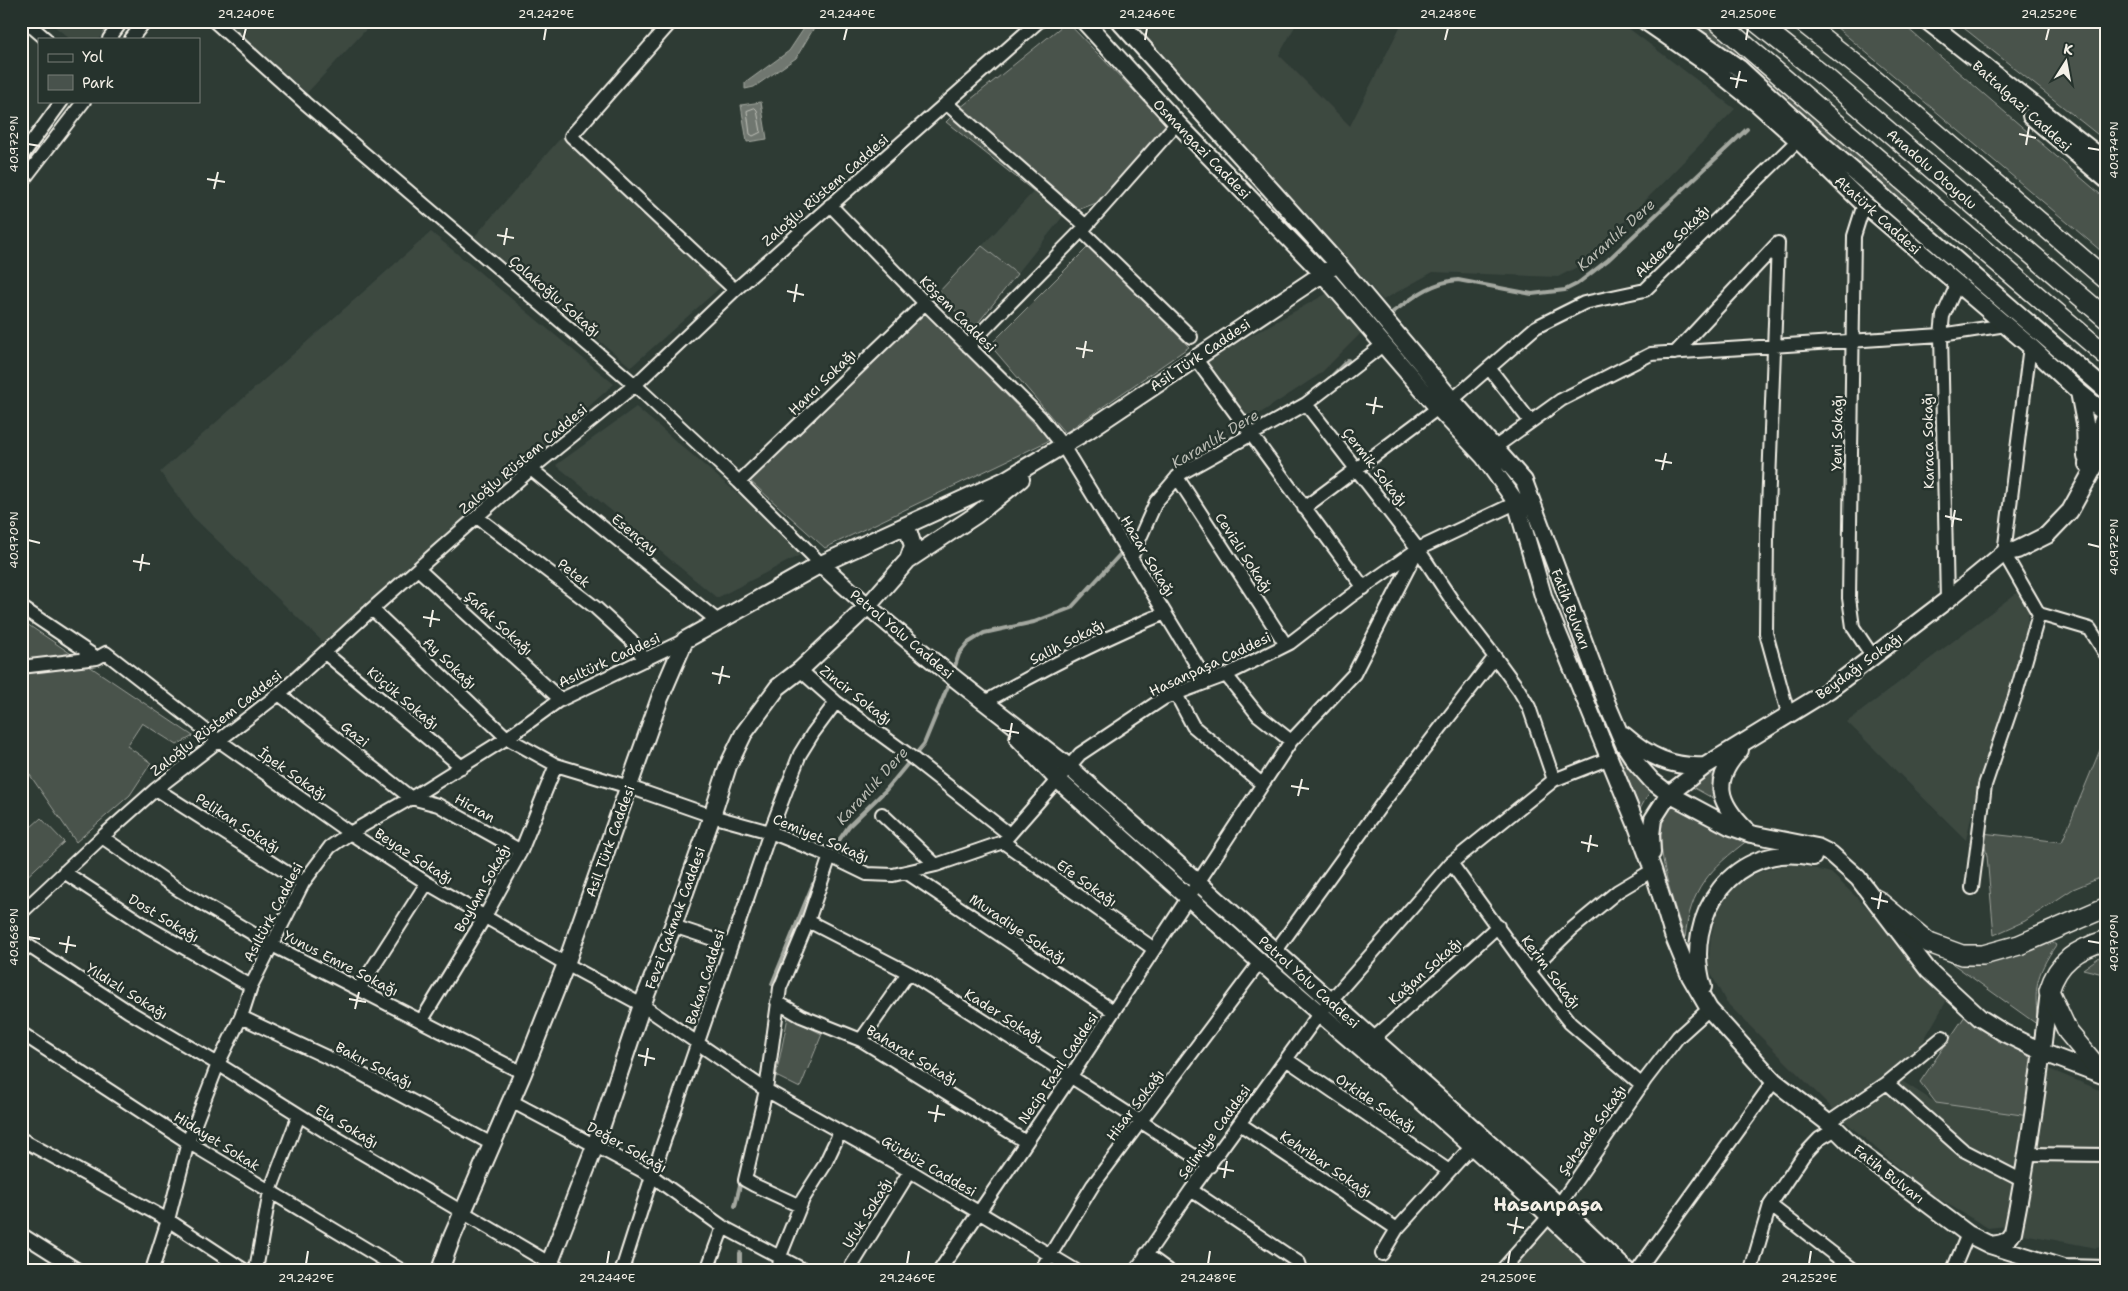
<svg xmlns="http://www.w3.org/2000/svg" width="2128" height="1291" font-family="'Shantell Sans',sans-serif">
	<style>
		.built { fill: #3c4841 }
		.green { fill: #48524c; stroke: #9ea29a }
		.water { fill: #6f7770; stroke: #a4a8a0 }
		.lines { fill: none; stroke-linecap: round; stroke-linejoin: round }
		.shore { stroke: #bfc0b8; stroke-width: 1 }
		.stream { stroke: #a4a8a0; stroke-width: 4 }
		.minor-casing { stroke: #f4f1e8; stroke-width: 16 }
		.major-casing { stroke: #f4f1e8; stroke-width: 20 }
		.highway-casing { stroke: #f4f1e8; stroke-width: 22 }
		.minor { stroke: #26332d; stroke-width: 12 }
		.major { stroke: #26332d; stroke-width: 16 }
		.highway { stroke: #26332d; stroke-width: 19 }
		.ticks { fill: none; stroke: #f4f1e8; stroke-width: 2 }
		.labels { text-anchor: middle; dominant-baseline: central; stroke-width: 5; stroke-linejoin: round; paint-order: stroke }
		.street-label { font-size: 14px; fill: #f4f1e8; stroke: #26332d }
		.water-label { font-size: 15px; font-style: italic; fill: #b8bab2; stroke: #26332d }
		.district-label { font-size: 19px; font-weight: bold; fill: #f4f1e8; stroke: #26332d }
		.neatline { fill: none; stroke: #f4f1e8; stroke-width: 2 }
		.ticks-label { font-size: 12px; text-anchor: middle; fill: #f4f1e8 }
	</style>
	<rect width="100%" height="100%" fill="#2e3b34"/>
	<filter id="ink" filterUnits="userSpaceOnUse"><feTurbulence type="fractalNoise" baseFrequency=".02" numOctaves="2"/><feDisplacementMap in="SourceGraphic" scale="10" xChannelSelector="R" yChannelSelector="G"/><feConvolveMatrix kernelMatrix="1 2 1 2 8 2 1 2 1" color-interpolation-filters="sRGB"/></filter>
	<g filter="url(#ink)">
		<path class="built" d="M48,21H112L99,39H70Z
			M224,21H374L307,93Z
			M1133,21H1298L1279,55L1350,126L1403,21H1619L1735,109L1583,264L1558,277L1433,272L1383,300Z
			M565,133L724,284L631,367L474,237Z
			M1034,191L1064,215L1017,274L982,246Z
			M431,232L614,384L324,643L193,517L160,472Z
			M1335,289L1366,328L1320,374L1247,422L1201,363Z
			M636,407L806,552L717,598L556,465Z
			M2019,591L2030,604L2025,636L2011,694L1979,783L1966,840L1847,722Z
			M1790,862L1831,873L1875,915L1950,995L1915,1055L1891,1074L1936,1103L2029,1116L2007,1226L1988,1228L1924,1190L1848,1124L1726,1002L1708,968L1711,936L1719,904L1742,878Z
			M2049,1069L2107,1093V1246L2096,1248L2018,1233Z
			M1549,1224L1593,1270H1511Z"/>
		<path class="green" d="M1687,21H1699L1729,44L1916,205L1911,213C1838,147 1768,76 1687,21Z
			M1829,21H1899L2107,200V256Z
			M1955,21H2107V142Z
			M1067,22L1167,125L1099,202L1064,215L946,122L960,108Z
			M1091,244L1189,347L1065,433L990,345Z
			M982,246L1017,274L974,328L937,294Z
			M926,312L1050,440L825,548L749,480Z
			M21,620L193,736L177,745L142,723L127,746L151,763L130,795L76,842L21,762Z
			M2107,733V875L2073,889L2025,921L1994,935L1987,856L1982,833L2062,842Z
			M1612,740L1653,786L1640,809Z
			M1711,766L1714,799L1689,785Z
			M1672,803L1748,840C1710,869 1690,889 1685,938C1675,908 1653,848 1664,817C1665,812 1669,808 1672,803Z
			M41,818L64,842L21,882V836Z
			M2050,941L2056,945C2035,976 2034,988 2038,1025L1946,959C1990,964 2011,961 2050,941Z
			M2105,953L2107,975L2083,969Z
			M1965,1016L2036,1052L2029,1116L1936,1103L1920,1082Z
			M788,1017L822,1034L800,1088L776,1076Z"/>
		<path class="water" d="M809,21H818L796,58L754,87L745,89V83L789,51Z
			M761,102L767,139L747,142L741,105Z"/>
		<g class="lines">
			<path class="shore" d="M755,108L757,110L761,132L753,136L750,134L747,111Z"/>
			<path class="stream" d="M1393,312C1414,297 1432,282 1458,280L1532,294L1565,290L1577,284L1608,260L1747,129
				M1327,381L1348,360
				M953,672L959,654L968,643L984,633L1034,622L1071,608L1134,539
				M837,843L849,826L886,790L924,744L950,681
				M772,984L813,884
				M735,1206L741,1181
				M740,1253V1270"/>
			<defs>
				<path id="minor" d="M25,21L46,39
					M214,21L305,103L635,385L739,482L821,564
					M672,21L571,136L735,290
					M109,39L122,21
					M131,39L145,21
					M946,103L1086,226L1177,123
					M21,157L62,101
					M21,183L84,101
					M1864,204L1854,236L1849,598L1853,627L1873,657
					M830,205L925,303L1040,417L1063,446L1207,682
					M1082,231L1191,337
					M968,346L1086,226
					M1675,353L1778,243L1767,536L1766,633L1788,713
					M1195,358L1364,588
					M1489,368L1530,421
					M1452,400L1536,327L1584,303L1645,290L1798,140
					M1306,404L1418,549L1455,605L1495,657
					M1494,448L1561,400L1651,354L1941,335L2006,325
					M531,469L719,622
					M1177,477L1286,645
					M739,482L925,303
					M1304,508L1438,408
					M477,517L596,608L631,640L645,660
					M1131,558L1156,502L1180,474L1306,404L1384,344
					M418,569L561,700
					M1947,600L1941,335L1943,316L1957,285
					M21,607L97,658L106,653L218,740L350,833L427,883L566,964L642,1005L766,1090L910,1171L1075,1270
					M372,609L507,738L556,765L629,787L712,816L770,832L830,856L867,874L893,875L936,865L1003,842
					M2039,614L2090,629L2107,656
					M325,653L462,767
					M21,667L97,658
					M800,670L836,702L906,753L1009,834
					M1226,675L1258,715L1291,741
					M279,694L411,798L438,805L521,851
					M1176,694L1193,726L1262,784
					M985,702C1043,669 1102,639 1165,613
					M156,789L303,883
					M882,814L936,865
					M102,837L179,890L272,945L523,1073
					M1003,842L1080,754L1164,698L1226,675L1290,643L1351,596L1418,549L1522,500
					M1003,842L1154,949
					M1451,863L1529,971L1570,1023L1642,1085
					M64,872L148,927L251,986
					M906,872L1113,1011
					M1972,888L1985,785L2015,697L2039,614L2004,553L2030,346
					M21,913L102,837L156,789L279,694L372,609L531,469L635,385L735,290L1039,21
					M808,921L911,974L1210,1166
					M673,926L731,945
					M21,941L128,1011L218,1064L328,1133L561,1270
					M1275,952L1382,804L1495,657L1519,690L1529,707L1554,780
					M1529,971L1572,929L1618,891L1653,870
					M359,989L427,883
					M777,1002L801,1016L861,1040L1026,1142
					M241,1017L350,1068L492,1144
					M422,1020L484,918L521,851L556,765
					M21,1033L188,1142L401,1270
					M1373,1039L1498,926
					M861,1040L908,973
					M1286,1059L1449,1171
					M1887,1083L1963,1150L2023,1181
					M511,1101L652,1176L723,1227L804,1270
					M1828,1123L1887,1083L1943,1037
					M1240,1124L1397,1229
					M21,1139L168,1220L244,1270
					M2028,1154L2107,1155
					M1191,1190L1299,1263L1301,1270
					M1770,1205L1854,1270
					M800,1206L754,1185L745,1180L766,1090L780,988L808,921L830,856
					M21,1234L78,1270
					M1146,1254L1168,1270
					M1382,1254L1397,1229L1472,1146
					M152,1270L168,1220L188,1142L218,1064L241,1017L251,986L303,883L330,847L350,833L411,798L507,738L558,701L685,640
					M256,1270L270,1191L299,1115
					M622,1270L652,1176L770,832L800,754L813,733L836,702
					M707,1270L723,1227
					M779,1270L780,1256L803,1199L824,1166L840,1132
					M849,1270L910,1171
					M940,1270L1071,1076L1291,741L1354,674L1418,549
					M1041,1270L1093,1185L1260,962
					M1136,1270L1191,1190L1319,1014L1451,863L1554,780L1610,758
					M1502,1270L1559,1205L1645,1080L1678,1037L1709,1009
					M1638,1270L1774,1081
					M1751,1270L1770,1205L1803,1156L1819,1139L1836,1129
					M1953,1270L1968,1234"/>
				<path id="major" d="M1084,21L1177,123L1323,274L1438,408L1484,457L1516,502L1544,599L1637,826L1653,870L1673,935L1690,976L1709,1009L1774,1081L1836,1129L1860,1153L1968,1234L1990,1245L2063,1268L2107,1269
					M1119,21L1337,263L1452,400L1524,481L1607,704L1624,744L1637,764L1652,781L1669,794L1729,826L1751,834L1817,847L1831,854L1858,878L1928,970L1980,1018L2004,1033L2047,1054L2105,1076
					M1645,21L1709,65L1759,105L1798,140L1864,204L2030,346L2079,392L2107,415
					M1672,21L1739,68L1821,143L2107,391
					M1927,21L2107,162
					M2031,116L2107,180
					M2079,392L2085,423L2086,457
					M2087,464L2105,414
					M904,527L909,533L913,546L908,560
					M821,564C899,637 984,702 1069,767L1551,1198L1626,1270
					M1624,735C1648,756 1672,768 1705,766
					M1018,738L1057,779L1260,962L1410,1091L1541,1208L1606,1270
					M1740,750C1712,780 1717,801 1745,829
					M1652,853L1651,835L1653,819L1669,794L1705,766L1829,690L1947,600L2004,553L2017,550L2047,535L2070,511L2107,444
					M1703,987C1681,915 1735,840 1813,857
					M1990,1245C2002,1244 2007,1243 2013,1232C2029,1152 2040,1072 2049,991
					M440,1270L452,1237L523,1073L566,964L660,698L685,640L821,564L1005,480L1087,431L1331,268
					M547,1270L595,1146L642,1005L673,926L712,816L728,766L744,733L778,687L800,670L867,607L908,560L976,515L1021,479"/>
				<path id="highway" d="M1717,21L2107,356
					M1755,21L1825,77L2107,319
					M1801,21L1864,71L2107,280
					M1877,900L1929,943L1962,955H1983L2019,945L2107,907
					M2102,1073L2068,1032L2049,991C2058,961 2077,949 2107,940"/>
			</defs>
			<use href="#minor" class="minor-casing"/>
			<use href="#major" class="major-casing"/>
			<use href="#highway" class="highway-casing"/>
			<use href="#minor" class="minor"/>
			<use href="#major" class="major"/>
			<use href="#highway" class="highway"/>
		</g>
	</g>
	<path class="ticks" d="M243,40L246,28M544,40L546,28M844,40L847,28M1145,40L1147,28M1445,40L1448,28M1746,40L1748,28M2046,40L2049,28M1730,78L1747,81M1736,88L1740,71M2019,134L2036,138M28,144L40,146M2026,145L2029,127M2088,148L2100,150M207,179L225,182M214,189L218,172M497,235L514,238M504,245L507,228M787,291L804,295M794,302L797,284M1076,348L1093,351M1083,358L1086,341M1366,404L1383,407M1373,414L1376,397M1655,460L1672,463M1662,470L1666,453M1945,516L1962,520M1952,527L1955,510M28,540L40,543M2088,544L2100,547M133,561L150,564M140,571L143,554M423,617L440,620M430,627L433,610M712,673L730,677M719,684L723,666M1002,730L1019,733M1009,740L1012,723M1291,786L1309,789M1298,796L1302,779M1581,842L1598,846M1588,852L1591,835M1871,898L1888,902M1878,909L1881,892M28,937L40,939M2088,941L2100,943M59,943L76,946M66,953L69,936M349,999L366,1002M355,1009L359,992M638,1055L655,1059M645,1066L648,1048M928,1112L945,1115M935,1122L938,1105M1217,1168L1234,1171M1224,1178L1227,1161M1507,1224L1524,1228M1514,1234L1517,1217M306,1264L308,1251M607,1264L609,1251M907,1264L909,1251M1208,1264L1210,1251M1508,1264L1510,1251M1809,1264L1811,1251"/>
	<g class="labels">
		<g class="street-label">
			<text transform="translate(2022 106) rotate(42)">Battalgazi Caddesi</text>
			<text transform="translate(1202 149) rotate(46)">Osmangazi Caddesi</text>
			<text transform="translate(1932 169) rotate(41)">Anadolu Otoyolu</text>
			<text transform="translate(825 190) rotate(-41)">Zaloğlu Rüstem Caddesi</text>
			<text transform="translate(1878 215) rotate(42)">Atatürk Caddesi</text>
			<text transform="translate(1672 241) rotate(-44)">Akdere Sokağı</text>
			<text transform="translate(555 296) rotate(41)">Çolakoğlu Sokağı</text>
			<text transform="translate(958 314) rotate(45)">Köşem Caddesi</text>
			<text transform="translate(1200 355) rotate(-34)">Asil Türk Caddesi</text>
			<text transform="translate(822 382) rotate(-44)">Hancı Sokağı</text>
			<text transform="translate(1837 433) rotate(-89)">Yeni Sokağı</text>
			<text transform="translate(1928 441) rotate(-91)">Karaca Sokağı</text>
			<text transform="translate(523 459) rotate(-40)">Zaloğlu Rüstem Caddesi</text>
			<text transform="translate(1375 467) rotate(52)">Çermik Sokağı</text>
			<text transform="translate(635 534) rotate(39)">Esençay</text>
			<text transform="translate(1244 553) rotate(57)">Cevizli Sokağı</text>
			<text transform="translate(1148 556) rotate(59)">Hazar Sokağı</text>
			<text transform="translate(574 573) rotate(38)">Petek</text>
			<text transform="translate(1571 609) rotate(69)">Fatih Bulvarı</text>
			<text transform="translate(499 623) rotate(43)">Şafak Sokağı</text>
			<text transform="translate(902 634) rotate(40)">Petrol Yolu Caddesi</text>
			<text transform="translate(1067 642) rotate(-27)">Salih Sokağı</text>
			<text transform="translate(609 660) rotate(-25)">Asıltürk Caddesi</text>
			<text transform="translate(450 663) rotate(44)">Ay Sokağı</text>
			<text transform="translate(1210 664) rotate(-25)">Hasanpaşa Caddesi</text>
			<text transform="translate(1859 666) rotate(-36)">Beydağı Sokağı</text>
			<text transform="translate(856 695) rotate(38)">Zincir Sokağı</text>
			<text transform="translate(403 698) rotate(40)">Küçük Sokağı</text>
			<text transform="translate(216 723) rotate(-38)">Zaloğlu Rüstem Caddesi</text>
			<text transform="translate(355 734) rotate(39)">Gazi</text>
			<text transform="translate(293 774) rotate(35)">İpek Sokağı</text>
			<text transform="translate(475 808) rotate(29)">Hicran</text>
			<text transform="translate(238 823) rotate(33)">Pelikan Sokağı</text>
			<text transform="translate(821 838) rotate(23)">Cemiyet Sokağı</text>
			<text transform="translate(610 841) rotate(-70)">Asil Türk Caddesi</text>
			<text transform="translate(414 856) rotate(33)">Beyaz Sokağı</text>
			<text transform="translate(1087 883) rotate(35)">Efe Sokağı</text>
			<text transform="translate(482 888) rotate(-61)">Boylam Sokağı</text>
			<text transform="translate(273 912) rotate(-62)">Asıltürk Caddesi</text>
			<text transform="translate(164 918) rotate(31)">Dost Sokağı</text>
			<text transform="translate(675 918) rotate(-70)">Fevzi Çakmak Caddesi</text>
			<text transform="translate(1018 929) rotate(34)">Muradiye Sokağı</text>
			<text transform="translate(341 963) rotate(27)">Yunus Emre Sokağı</text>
			<text transform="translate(1425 971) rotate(-42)">Kağan Sokağı</text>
			<text transform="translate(1551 972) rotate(53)">Kerim Sokağı</text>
			<text transform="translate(705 977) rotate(-72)">Bakan Caddesi</text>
			<text transform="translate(1309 982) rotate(42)">Petrol Yolu Caddesi</text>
			<text transform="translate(127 991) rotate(32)">Yıldızlı Sokağı</text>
			<text transform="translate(1004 1016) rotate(32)">Kader Sokağı</text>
			<text transform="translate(912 1055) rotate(31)">Baharat Sokağı</text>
			<text transform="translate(374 1065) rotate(27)">Bakır Sokağı</text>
			<text transform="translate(1058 1068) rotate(-56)">Necip Fazıl Caddesi</text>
			<text transform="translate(1376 1103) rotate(34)">Orkide Sokağı</text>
			<text transform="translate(1135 1105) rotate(-53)">Hisar Sokağı</text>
			<text transform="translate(347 1126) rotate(31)">Ela Sokağı</text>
			<text transform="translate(1592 1130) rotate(-55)">Şehzade Sokağı</text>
			<text transform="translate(1214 1132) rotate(-54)">Selimiye Caddesi</text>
			<text transform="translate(217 1141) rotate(32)">Hidayet Sokak</text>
			<text transform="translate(627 1147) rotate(29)">Değer Sokağı</text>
			<text transform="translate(1326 1164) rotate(34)">Kehribar Sokağı</text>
			<text transform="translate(929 1166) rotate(30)">Gürbüz Caddesi</text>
			<text transform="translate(1889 1174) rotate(38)">Fatih Bulvarı</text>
			<text transform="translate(867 1213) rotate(-58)">Ufuk Sokağı</text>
		</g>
		<g class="water-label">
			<text transform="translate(1616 235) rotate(-42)">Karanlık Dere</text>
			<text transform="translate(1215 439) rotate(-31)">Karanlık Dere</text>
			<text transform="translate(872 786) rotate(-48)">Karanlık Dere</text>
		</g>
		<g class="district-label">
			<text x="1548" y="1204">Hasanpaşa</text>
		</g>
	</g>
	<rect width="2128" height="1291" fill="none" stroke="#26332d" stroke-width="55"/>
	<rect x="38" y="38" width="162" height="65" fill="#26332d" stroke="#787f78"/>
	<rect x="48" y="54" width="25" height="8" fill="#26332d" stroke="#787f78"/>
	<text x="82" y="62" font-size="15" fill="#f4f1e8">Yol</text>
	<rect x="48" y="75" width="25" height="15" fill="#48524c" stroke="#787f78"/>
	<text x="82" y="88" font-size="15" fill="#f4f1e8">Park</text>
	<g transform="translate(2066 62) rotate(11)" stroke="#26332d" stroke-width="4" paint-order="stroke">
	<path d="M0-4L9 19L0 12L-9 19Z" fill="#f4f1e8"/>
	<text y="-8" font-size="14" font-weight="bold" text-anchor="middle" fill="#f4f1e8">K</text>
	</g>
	<rect x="28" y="28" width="2072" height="1236" class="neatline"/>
	<g class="ticks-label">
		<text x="246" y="18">29.240°E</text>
		<text x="546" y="18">29.242°E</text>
		<text x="847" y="18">29.244°E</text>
		<text x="1147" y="18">29.246°E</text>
		<text x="1448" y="18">29.248°E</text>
		<text x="1748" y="18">29.250°E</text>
		<text x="2049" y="18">29.252°E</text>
		<text transform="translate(14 144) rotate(-90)" y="4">40.972°N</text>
		<text transform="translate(2114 150) rotate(-90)" y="4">40.974°N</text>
		<text transform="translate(14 540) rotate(-90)" y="4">40.970°N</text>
		<text transform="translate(2114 547) rotate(-90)" y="4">40.972°N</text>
		<text transform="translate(14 937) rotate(-90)" y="4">40.968°N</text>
		<text transform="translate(2114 943) rotate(-90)" y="4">40.970°N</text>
		<text x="306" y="1282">29.242°E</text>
		<text x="607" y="1282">29.244°E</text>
		<text x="907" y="1282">29.246°E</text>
		<text x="1208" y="1282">29.248°E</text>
		<text x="1508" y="1282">29.250°E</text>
		<text x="1809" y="1282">29.252°E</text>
	</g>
</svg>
